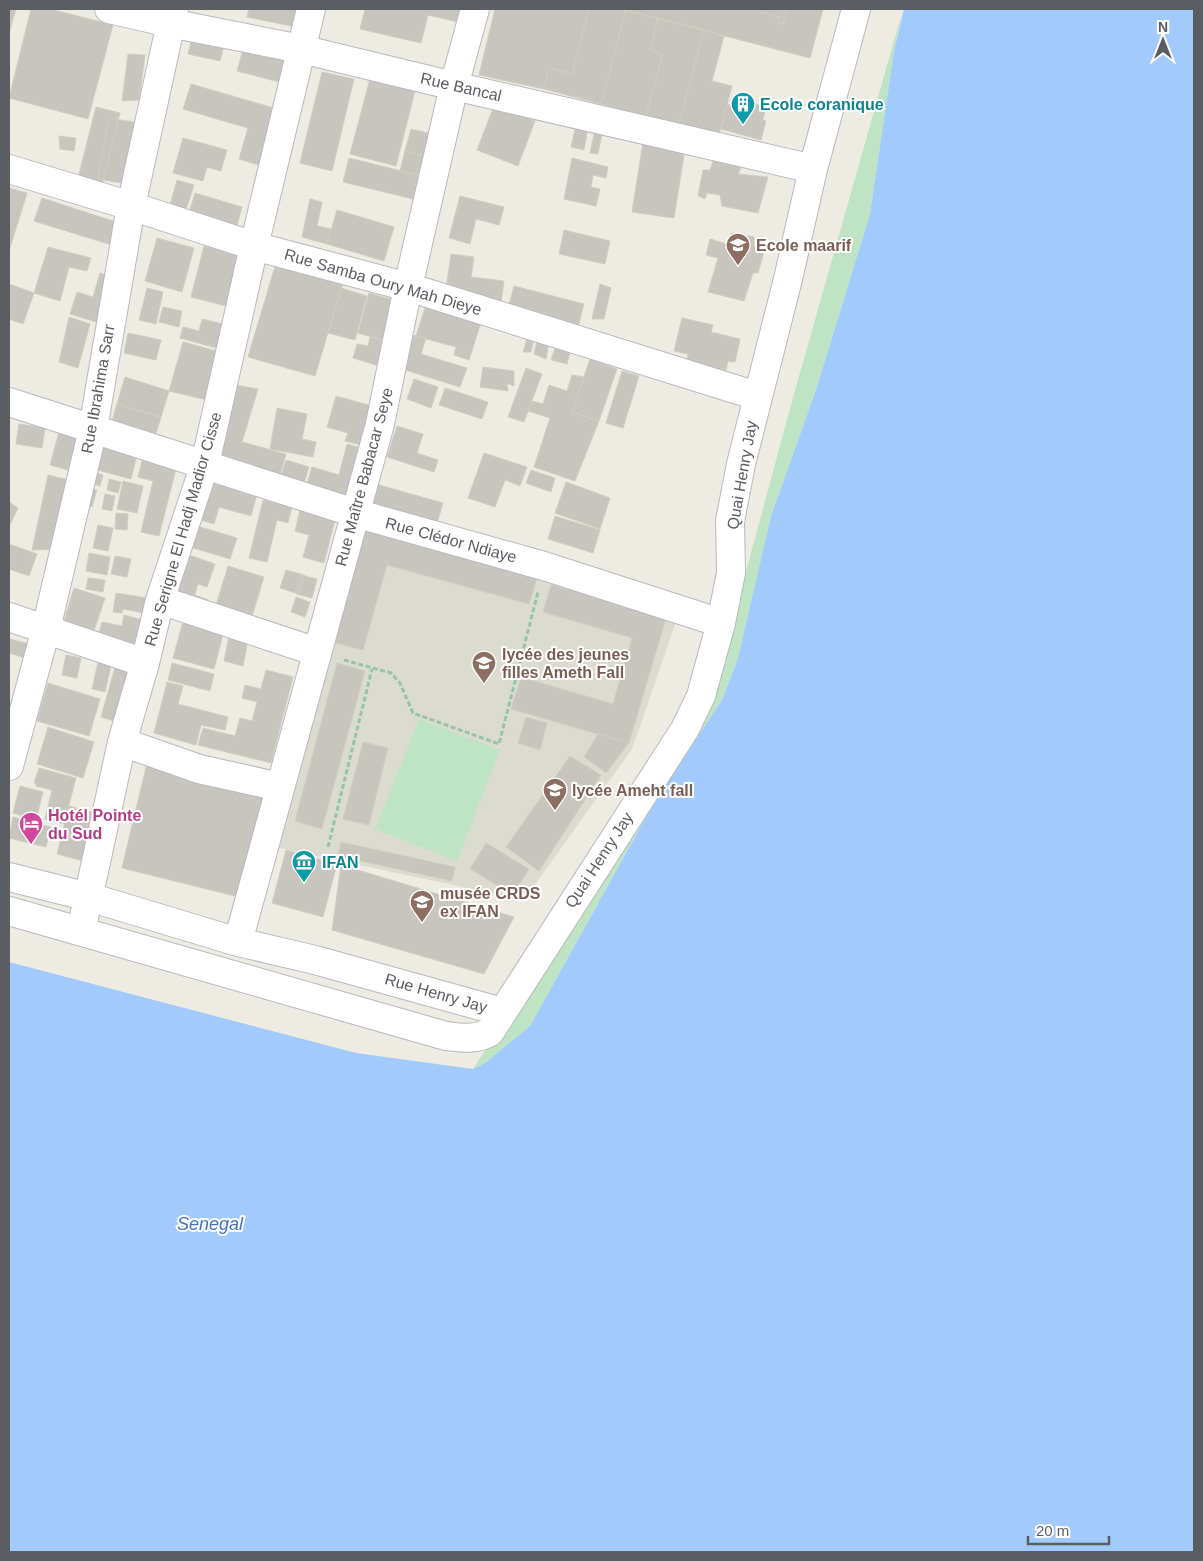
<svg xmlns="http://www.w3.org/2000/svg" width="1203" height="1561" font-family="Helvetica,sans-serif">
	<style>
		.education { fill: #dcdbd0 }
		.green { fill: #bee4c3 }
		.water { fill: #a2cafc }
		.building { fill: #c8c5bf; stroke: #d1cec0 }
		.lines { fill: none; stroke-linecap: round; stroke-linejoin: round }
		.minor-casing { stroke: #b7b9be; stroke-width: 30 }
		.path { stroke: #98c4aa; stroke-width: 3; stroke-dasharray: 5 2.5; stroke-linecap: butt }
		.minor { stroke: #fff; stroke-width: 28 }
		.labels { text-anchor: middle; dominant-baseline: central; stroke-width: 4; stroke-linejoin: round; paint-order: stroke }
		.street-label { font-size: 16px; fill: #5a5d62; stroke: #fff }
		.culture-label { font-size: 16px; font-weight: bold; fill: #0d838f; stroke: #fff; text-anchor: start }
		.education-label { font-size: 16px; font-weight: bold; fill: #785e54; stroke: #fff; text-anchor: start }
		.hotel-label { font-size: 16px; font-weight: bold; fill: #b23c85; stroke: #fff; text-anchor: start }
		.water-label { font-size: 18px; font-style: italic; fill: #4571bf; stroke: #fff }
	</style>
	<rect width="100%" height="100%" fill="#edebe2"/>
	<path class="education" d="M358,517L677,619L632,749L524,900L270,846Z"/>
	<path class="green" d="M903,9L894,51L870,214L816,390L771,516L738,658L723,698L650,810L530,1026L485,1063L473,1069L710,705L794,394Z
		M419,719L500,750L457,861L375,829Z"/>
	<path class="water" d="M904,9H1194V1552H9V962L356,1053L473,1069L485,1063L530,1026L650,810L723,698L738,658L771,516L816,390L870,214L894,51Z"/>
	<path class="building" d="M9,9H16L9,33Z
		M31,9H50L113,25L88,119L9,98Z
		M249,9H305L301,28L247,17Z
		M365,9H462L458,22L428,15L421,43L360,29Z
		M495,9H540L548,11V9H589L572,74L549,68L544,89L479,75Z
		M589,9L626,10L601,104L544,89L549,68L572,74Z
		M622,9H760L759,12L780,17L778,23L783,24L787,9H823L810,58Z
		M622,9H823L810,58Z
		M626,10L658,18L650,50L663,54L646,116L601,104Z
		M658,18L704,30L679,124L646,116L663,54L650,50Z
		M704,30L724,36L712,81L732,86L719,135L679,124Z
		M193,33L225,41L220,61L188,54Z
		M244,46L290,58L283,83L237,71Z
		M128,54L145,55L139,100L122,101Z
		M322,72L354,79L332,171L300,163Z
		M371,75L416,87L396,166L350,154Z
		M191,84L281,110L265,167L239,159L248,128L183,109Z
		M740,102L754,106L755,104L766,107L763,120L766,121L761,140L721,129L727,104L739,108Z
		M494,106L535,121L518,166L477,150Z
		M96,107L120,113L102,184L78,178Z
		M109,118L139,123L128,184L98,179Z
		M577,121H589L584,150L571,147Z
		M604,124L598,154L590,153L596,125Z
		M411,129L429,133L423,156L405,151Z
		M59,136L76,138L74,151L60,149Z
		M183,138L227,150L221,171L207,167L203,181L173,173Z
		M643,142L685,149L674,218L632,212Z
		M405,151L423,156L418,175L400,171Z
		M349,158L418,175L413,199L343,182Z
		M572,158L608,167L606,178L593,175L591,187L600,189L596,206L564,199Z
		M713,161L741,167L738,174L768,177L758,213L722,206L720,195L707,193L705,199L698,196L703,170H710Z
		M177,180L194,185L185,213L169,209Z
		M9,188L27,193L9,251Z
		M195,193L242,207L236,229L188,216Z
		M460,196L504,207L499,225L476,219L470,244L449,238Z
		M42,198L125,225L118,247L34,221Z
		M310,199L322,202L317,226L331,229L327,244L302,237Z
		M337,210L394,227L384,261L327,244Z
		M564,230L610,241L605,264L559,254Z
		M731,233L754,237V246L765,248L758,273H753L744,301L708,292L718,258L706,255L710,239L730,245Z
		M157,238L194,248L182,292L145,281Z
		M204,246L239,255L226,306L191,297Z
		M48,247L91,258L87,271L69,267L60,301L34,293Z
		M451,254L474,257L471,277L504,281L501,303L445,296Z
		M276,263L343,283L315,376L248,357Z
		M100,273L117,279L103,324L70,314L77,292L93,297Z
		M9,284L34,293L23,324L9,319Z
		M600,284L611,288L604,319H592Z
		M514,286L584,304L577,331L507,312Z
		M147,288L163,292L156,324L139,320Z
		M341,288L367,296L355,340L328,333Z
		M369,293L400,302L389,342L358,333Z
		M426,305L481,322L469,360L454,355L456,347L416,336Z
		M163,307L182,311L179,327L159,322Z
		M69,317L90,324L78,368L59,362Z
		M682,318L713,325L711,332L740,339L735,362L728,361L726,370L687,361L688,354L674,351Z
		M202,319L223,324L217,348L180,338L183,327L199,331Z
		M128,333L161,340L156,360L124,353Z
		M413,335L426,338L421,354L467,368L460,387L402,369Z
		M370,337L389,342L382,367L353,358L357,344L368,346Z
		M534,338L531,352H523L527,339Z
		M537,340L549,342L546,359L534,354Z
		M183,342L220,352L207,400L169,391Z
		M556,345L571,349L567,364L551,360Z
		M590,359L617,369L599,421L572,412Z
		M483,367L514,371V386L507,383L508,391L480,387Z
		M526,368L542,374L524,422L508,417Z
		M622,371L639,376L623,428L606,423Z
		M572,375L584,377L572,412L599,421L575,481L534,467L550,418L528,411L532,401L543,404L549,385L567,391Z
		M125,377L169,391L161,417L117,404Z
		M414,379L438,387L431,408L407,399Z
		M230,384L258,389L242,442L286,454L279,479L208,460Z
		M445,388L488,402L482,419L439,405Z
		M336,396L379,408L369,447L345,441L348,433L327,427Z
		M117,404L161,417L154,440L110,428Z
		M277,408L307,414L302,439L316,442L313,457L270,449Z
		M19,424L45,428L42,448L16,444Z
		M397,426L423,434L417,453L438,460L434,472L387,457Z
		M59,432L77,437L68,470L50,465Z
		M97,441L138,451L131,479L90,468Z
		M347,444L368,450L354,500L306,487L312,467L339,475Z
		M484,453L527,467L520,486L505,480L495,507L468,498Z
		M143,457L177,465L159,536L141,532L153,481L138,477Z
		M286,460L309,467L303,486L280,479Z
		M87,470L103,475L100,486L84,481Z
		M531,470L555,478L551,492L526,483Z
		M48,475L73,481L62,549L32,550Z
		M109,479L121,482L118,493L107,490Z
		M205,480L257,494L251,516L219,507L214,524L194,518Z
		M123,481L143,486L137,513L117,509Z
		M566,482L610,498L600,529L555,513Z
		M372,483L443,503L437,523L366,502Z
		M83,486L97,490L92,507L78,503Z
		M105,494L115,496L112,511L102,509Z
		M263,500L292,507L288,523L277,520L267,562L249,558Z
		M9,502L18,508L9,527Z
		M300,510L335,520L324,563L303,557L309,535L295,531Z
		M116,513L128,514L127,530L115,529Z
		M555,516L600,530L593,553L548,539Z
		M98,525L113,528L108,551L93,548Z
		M194,525L237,538L230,559L187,546Z
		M362,525L537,578L529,604L387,565L363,650L328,641Z
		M9,544L37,554L29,576L9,569Z
		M89,553L110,557L107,575L86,571Z
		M189,555L215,564L207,587L198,584L195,595L208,600L205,610L174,600Z
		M115,556L131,559L127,577L111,574Z
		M228,566L264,577L250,623L214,612Z
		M286,570L304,575L299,594L280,588Z
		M301,575L317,579L312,598L296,594Z
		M88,578L105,580L103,592L86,589Z
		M551,585L666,618L629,743L511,709L521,677L613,704L632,638L543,612Z
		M74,588L105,598L91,640L61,631Z
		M116,593L147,598L144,613L123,609L122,613L113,612Z
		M296,597L310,602L305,617L291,612Z
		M124,615L143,620L135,651L97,642L102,622L122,626Z
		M183,621L224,631L214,669L173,658Z
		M229,636L248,640L243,666L224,661Z
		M9,639L30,644L28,659L9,653Z
		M66,655L81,658L77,678L62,675Z
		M99,658L112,661L105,692L92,689Z
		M172,663L214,674L210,691L168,680Z
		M337,663L365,671L322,829L295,821Z
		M116,664L136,669L121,723L101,717Z
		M266,670L293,677L271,763L198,745L203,728L235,736L240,718L252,721L257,702L242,698L245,685L261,689Z
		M167,682L183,686L178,704L228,717L225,730L201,725L196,745L154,733Z
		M48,683L100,699L89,736L37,721Z
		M526,717L547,723L540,750L518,743Z
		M48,727L94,742L83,778L37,764Z
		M598,734L629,743L606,773L584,757Z
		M363,742L388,748L369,825L343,819Z
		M570,756L601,775L539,871L506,847Z
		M147,763L273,794L247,899L122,868Z
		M39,768L76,778L64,824L45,819L52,790L36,786V783H34Z
		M20,786L43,792L36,820L13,813Z
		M69,806L99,814L87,862L57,854Z
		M13,817L51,827L46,847L9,838Z
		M341,842L455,867L452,881L338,856Z
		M486,843L529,869L513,895L470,869Z
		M286,850L337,864L323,917L272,903Z
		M341,865L514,917L484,974L332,930Z"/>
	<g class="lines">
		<defs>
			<path id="minor" d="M109,9L170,23L301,49L454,86L813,169
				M9,169L131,206L254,246L408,287L757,396
				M9,402L355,513L544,566L721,623
				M160,600L317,652
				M9,617L145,663
				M122,742L199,769L280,787
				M9,766L46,629L93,429L131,206L174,9
				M9,877L89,897L238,942L315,960L502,1012
				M9,911L446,1036C462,1038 476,1040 490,1032L685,729L701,696L721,623L731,573L730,521L741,464L788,279L813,169L856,9
				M81,931L122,742L145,663L160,600L205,464L254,246L311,9
				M238,942L380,424L408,287L454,86L475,9"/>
		</defs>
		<use href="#minor" class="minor-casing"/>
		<path class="path" d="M344,660L391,673L400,683L413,713L499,744L538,592
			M328,847L372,669"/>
		<use href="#minor" class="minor"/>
	</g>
	<defs>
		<symbol id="building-pin" viewBox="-11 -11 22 30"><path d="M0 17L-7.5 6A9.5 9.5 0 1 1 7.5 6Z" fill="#0f9aa8" stroke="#fff"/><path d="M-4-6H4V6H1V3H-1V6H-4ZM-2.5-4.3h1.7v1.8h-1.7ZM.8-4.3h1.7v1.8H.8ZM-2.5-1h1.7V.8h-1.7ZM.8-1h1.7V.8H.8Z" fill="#fff"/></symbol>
		<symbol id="school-pin" viewBox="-11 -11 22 30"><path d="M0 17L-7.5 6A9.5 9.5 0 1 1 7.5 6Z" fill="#8d6e63" stroke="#fff"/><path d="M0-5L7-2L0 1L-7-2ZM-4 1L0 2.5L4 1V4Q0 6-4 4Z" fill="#fff"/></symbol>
		<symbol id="university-pin" viewBox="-11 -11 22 30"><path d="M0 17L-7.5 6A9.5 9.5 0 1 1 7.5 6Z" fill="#8d6e63" stroke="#fff"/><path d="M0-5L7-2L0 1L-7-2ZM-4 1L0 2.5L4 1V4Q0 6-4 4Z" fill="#fff"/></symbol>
		<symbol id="hotel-pin" viewBox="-11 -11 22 30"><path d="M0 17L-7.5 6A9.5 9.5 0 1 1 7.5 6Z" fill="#d1479c" stroke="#fff"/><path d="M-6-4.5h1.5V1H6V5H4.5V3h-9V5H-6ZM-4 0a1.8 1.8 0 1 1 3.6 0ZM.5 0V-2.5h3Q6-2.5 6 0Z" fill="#fff"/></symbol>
		<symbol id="museum-pin" viewBox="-11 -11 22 30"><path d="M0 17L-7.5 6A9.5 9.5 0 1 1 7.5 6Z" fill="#0f9aa8" stroke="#fff"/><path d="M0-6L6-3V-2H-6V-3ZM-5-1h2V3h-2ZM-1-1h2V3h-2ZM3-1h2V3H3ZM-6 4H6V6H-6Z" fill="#fff"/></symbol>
	</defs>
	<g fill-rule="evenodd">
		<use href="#building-pin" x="729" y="90" width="28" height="38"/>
		<use href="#school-pin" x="724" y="231" width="28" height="38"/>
		<use href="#school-pin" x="470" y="649" width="28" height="38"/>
		<use href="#university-pin" x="541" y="776" width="28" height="38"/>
		<use href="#hotel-pin" x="17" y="810" width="28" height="38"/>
		<use href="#museum-pin" x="290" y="848" width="28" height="38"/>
		<use href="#university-pin" x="408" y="888" width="28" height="38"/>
	</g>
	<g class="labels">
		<g class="street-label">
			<text transform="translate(461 87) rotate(13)">Rue Bancal</text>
			<text transform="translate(383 282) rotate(16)">Rue Samba Oury Mah Dieye</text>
			<text transform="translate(98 389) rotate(-80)">Rue Ibrahima Sarr</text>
			<text transform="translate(742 475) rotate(-80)">Quai Henry Jay</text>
			<text transform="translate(364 477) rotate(-75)">Rue Maître Babacar Seye</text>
			<text transform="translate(183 529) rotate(-74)">Rue Serigne El Hadj Madior Cisse</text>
			<text transform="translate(451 540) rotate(15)">Rue Clédor Ndiaye</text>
			<text transform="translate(599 860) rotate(-57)">Quai Henry Jay</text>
			<text transform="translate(436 993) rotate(16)">Rue Henry Jay</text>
		</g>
		<g class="culture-label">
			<text x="760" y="104">Ecole coranique</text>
			<text x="322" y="862">IFAN</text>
		</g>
		<g class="education-label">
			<text x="756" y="245">Ecole maarif</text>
			<text x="502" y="654">lycée des jeunes<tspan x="502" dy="18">filles Ameth Fall</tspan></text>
			<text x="572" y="790">lycée Ameht fall</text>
			<text x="440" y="893">musée CRDS<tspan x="440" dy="18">ex IFAN</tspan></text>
		</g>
		<g class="hotel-label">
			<text x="48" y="815">Hotél Pointe<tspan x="48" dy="18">du Sud</tspan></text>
		</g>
		<g class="water-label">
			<text x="210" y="1224">Senegal</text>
		</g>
	</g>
	<rect width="1203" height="1561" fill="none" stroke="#5a5d62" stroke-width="20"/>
	<g transform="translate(1163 40)" stroke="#ffffff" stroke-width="4" paint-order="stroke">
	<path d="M0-4L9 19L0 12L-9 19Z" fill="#5a5d62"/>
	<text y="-8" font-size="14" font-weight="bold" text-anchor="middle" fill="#5a5d62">N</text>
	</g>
	<path d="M1028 1536v8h81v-8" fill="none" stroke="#5a5d62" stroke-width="2.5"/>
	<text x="1036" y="1536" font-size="15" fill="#5a5d62" stroke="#ffffff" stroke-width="4" paint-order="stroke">20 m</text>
</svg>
